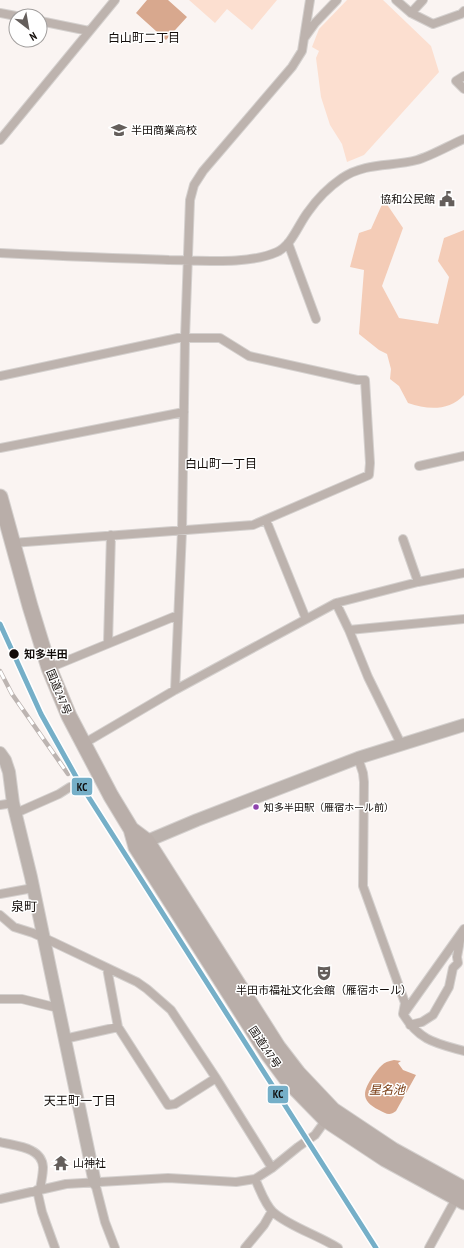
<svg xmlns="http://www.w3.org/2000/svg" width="464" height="1248" font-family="'PT Sans Narrow','Noto Sans JP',sans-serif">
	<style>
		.green { fill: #fcdfd0 }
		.forest { fill: #f4ccb7 }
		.water { fill: #d8a88e }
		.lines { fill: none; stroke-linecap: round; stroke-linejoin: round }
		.street-casing { stroke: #d4d0ce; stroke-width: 10 }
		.secondary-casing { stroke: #d4d0ce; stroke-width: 14 }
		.highway-casing { stroke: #d4d0ce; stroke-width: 17 }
		.street { stroke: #bdb3ae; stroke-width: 8 }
		.secondary { stroke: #bbb2ad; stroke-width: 12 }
		.highway { stroke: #b9aea9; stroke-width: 15 }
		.rail-casing { stroke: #bcb4b1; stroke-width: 4.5 }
		.rail { stroke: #fff; stroke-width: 3; stroke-dasharray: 9; stroke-linecap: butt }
		.rail-1-casing { stroke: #fff; stroke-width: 8 }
		.rail-1 { stroke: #75afc8; stroke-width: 5 }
		.stop-dot { fill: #130d0a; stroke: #fff; stroke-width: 1.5 }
		.bus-dot { fill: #8e44ad; stroke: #fff; stroke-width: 1.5 }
		.labels { text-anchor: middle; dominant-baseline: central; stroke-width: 3; stroke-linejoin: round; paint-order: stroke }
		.bus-label { font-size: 10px; fill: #130d0a; stroke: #fff; text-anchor: start }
		.poi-label { font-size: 11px; fill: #130d0a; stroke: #fff; text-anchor: start }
		.stop-label { font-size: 11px; font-weight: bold; fill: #130d0a; stroke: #fff; text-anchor: start }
		.street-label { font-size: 11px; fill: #130d0a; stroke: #fff }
		.neighbourhood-label { font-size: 12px; fill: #130d0a; stroke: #fff }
		.water-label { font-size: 12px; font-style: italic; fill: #77390f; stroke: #fff }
		.quarter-label { font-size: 13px; fill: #130d0a; stroke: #fff }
		.line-badge { stroke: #fff; stroke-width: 1.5 }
		.pale-badge-label { font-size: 11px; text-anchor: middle; font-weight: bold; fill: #111 }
	</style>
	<rect width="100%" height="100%" fill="#faf4f2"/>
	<path class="green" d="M189,0H277L252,30L227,9L215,23Z
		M347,0H383L431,46L439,72L364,155L347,162L342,144L330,125L321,97L316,58L319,51L312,47L319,29Z"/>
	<path class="forest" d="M384,200L403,228L382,286L399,318L438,324L449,277L438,261L444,238L464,230V395C449,411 428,410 408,403L399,386L390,379L391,369L387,354L379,350L359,334L364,270L350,267L359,233L371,229Z"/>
	<path class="water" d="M147,0H168L187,17L166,40L136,13Z
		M394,1060L401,1061L398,1063L403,1070L416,1075L396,1111C390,1116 386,1114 379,1110C361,1101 362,1092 373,1076C380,1067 382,1062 394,1060Z"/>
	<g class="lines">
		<defs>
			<path id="street" d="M396,0L411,13L433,24L461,14L464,11
				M0,13L16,16
				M411,13L423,0
				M40,21L89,31
				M305,37L315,23L337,0
				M464,76L456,81L464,89
				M0,140L115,0
				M288,243L316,319
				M0,253C56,256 113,258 169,260C201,260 248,265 277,252C292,245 298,225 308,212C317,199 329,187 342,178C366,162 391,167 417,160C431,156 450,145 464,139
				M0,376L178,338H220L249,356L357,380H365L370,463L369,475L253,525L12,543
				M0,448L184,412
				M419,466L464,456
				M266,520L306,619
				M403,539L418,582
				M336,603L349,630L368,677L401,744
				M349,630L464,619
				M108,643L111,535
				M49,668L178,615
				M175,690L182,531L185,338L190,200L194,185L203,171L292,67L302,51L310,0
				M83,744L175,690L336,603L418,582L464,573
				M358,758L363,773L364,782L363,886L405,1003L403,1014C420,1041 435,1043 464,1051
				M0,805L13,803
				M16,813L59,794L70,787
				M0,894L33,888
				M0,915L14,927L33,933L53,942L137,982L147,989L171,1010L216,1078L272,1168
				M107,968L118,1027L168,1105L175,1104L216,1078
				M0,999H22L58,1008
				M405,1012L464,929
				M410,1025L422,1022L433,1015L449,987L453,968L458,963L457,957L461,935
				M64,1039L118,1027
				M0,1142C15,1146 42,1147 43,1167C43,1175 41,1182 40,1190
				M255,1179C260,1189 264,1203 273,1212C288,1226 320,1236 338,1248
				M95,1183L105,1222L115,1248
				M37,1190L42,1212L55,1248
				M0,1199L66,1184L168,1178L236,1182L255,1179L272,1168L298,1147L315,1135L328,1117
				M245,1248L264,1225L272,1211
				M429,1248L458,1195"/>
			<path id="secondary" d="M0,753L5,760L9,772L13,803L31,877L95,1183
				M140,844L197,820L358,758L464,725"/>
			<path id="highway" d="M0,497L30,606L49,668L69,716L111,796L131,829L136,847L268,1054L288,1081L326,1120L385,1159L464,1202
				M131,829L147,841L278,1047L298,1073L333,1110L393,1150L464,1189"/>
		</defs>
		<use href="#street" class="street-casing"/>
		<use href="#secondary" class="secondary-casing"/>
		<use href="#highway" class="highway-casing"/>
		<use href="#street" class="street"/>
		<use href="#secondary" class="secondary"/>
		<use href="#highway" class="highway"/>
		<defs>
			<path id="rail" d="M0,671L12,694L68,774"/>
		</defs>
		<use href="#rail" class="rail-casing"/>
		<use href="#rail" class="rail"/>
		<defs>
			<path id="rail-1" d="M0,624L41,714L79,782L376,1248"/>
		</defs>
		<use href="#rail-1" class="rail-1-casing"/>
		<use href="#rail-1" class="rail-1"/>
	</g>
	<defs>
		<symbol id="school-bare" viewBox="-9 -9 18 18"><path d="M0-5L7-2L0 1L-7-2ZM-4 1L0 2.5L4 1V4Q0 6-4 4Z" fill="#645e5b" stroke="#fff" stroke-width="2.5" paint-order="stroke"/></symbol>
		<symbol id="civic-bare" viewBox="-9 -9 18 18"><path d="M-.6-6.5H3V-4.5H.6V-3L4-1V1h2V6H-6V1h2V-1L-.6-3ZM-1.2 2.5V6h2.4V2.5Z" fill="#645e5b" stroke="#fff" stroke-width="2.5" paint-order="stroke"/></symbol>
		<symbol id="theatre-bare" viewBox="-9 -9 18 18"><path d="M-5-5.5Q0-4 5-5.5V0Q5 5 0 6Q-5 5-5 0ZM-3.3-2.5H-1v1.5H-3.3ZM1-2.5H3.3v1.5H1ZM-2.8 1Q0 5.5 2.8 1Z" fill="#645e5b" stroke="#fff" stroke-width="2.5" paint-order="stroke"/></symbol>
		<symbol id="temple-bare" viewBox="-9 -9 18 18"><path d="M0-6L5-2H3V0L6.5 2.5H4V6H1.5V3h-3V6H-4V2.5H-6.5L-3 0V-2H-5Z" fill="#645e5b" stroke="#fff" stroke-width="2.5" paint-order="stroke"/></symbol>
	</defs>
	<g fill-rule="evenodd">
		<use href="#school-bare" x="108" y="119" width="22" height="22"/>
		<use href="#civic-bare" x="436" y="188" width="22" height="22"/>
		<use href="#theatre-bare" x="313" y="962" width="22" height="22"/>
		<use href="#temple-bare" x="50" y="1152" width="22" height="22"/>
	</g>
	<circle class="stop-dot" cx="14" cy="654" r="5.5"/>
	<circle class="bus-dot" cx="256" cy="807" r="3.5"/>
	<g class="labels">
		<g class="bus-label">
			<text x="264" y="807">知多半田駅（雁宿ホール前）</text>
		</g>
		<g class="poi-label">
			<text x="131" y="130">半田商業高校</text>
			<text x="435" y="199" text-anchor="end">協和公民館</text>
			<text x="324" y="990" text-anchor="middle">半田市福祉文化会館（雁宿ホール）</text>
			<text x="73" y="1163">山神社</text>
		</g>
		<g class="stop-label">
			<text x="24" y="654">知多半田</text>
		</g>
		<g class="street-label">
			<text transform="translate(59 692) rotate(68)">国道247号</text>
			<text transform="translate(265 1047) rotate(56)">国道247号</text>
		</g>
		<g class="neighbourhood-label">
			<text x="144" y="37">白山町二丁目</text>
			<text x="221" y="463">白山町一丁目</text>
			<text x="80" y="1100">天王町一丁目</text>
		</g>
		<g class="water-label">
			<text x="387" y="1089">星名池</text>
		</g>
		<g class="quarter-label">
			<text x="24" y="906">泉町</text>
		</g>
	</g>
	<g class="line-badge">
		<rect x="71" y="777" width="22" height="19" rx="4" fill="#75afc8"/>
		<rect x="267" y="1085" width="22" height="19" rx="4" fill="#75afc8"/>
	</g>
	<g class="pale-badge-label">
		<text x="82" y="791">KC</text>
		<text x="278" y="1098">KC</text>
	</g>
	<g transform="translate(28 28) rotate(149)"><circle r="19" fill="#ffffff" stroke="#a19e9d"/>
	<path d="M0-3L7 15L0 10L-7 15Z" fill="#645e5b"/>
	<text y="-6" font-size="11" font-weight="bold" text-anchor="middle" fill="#130d0a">N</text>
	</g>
</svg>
